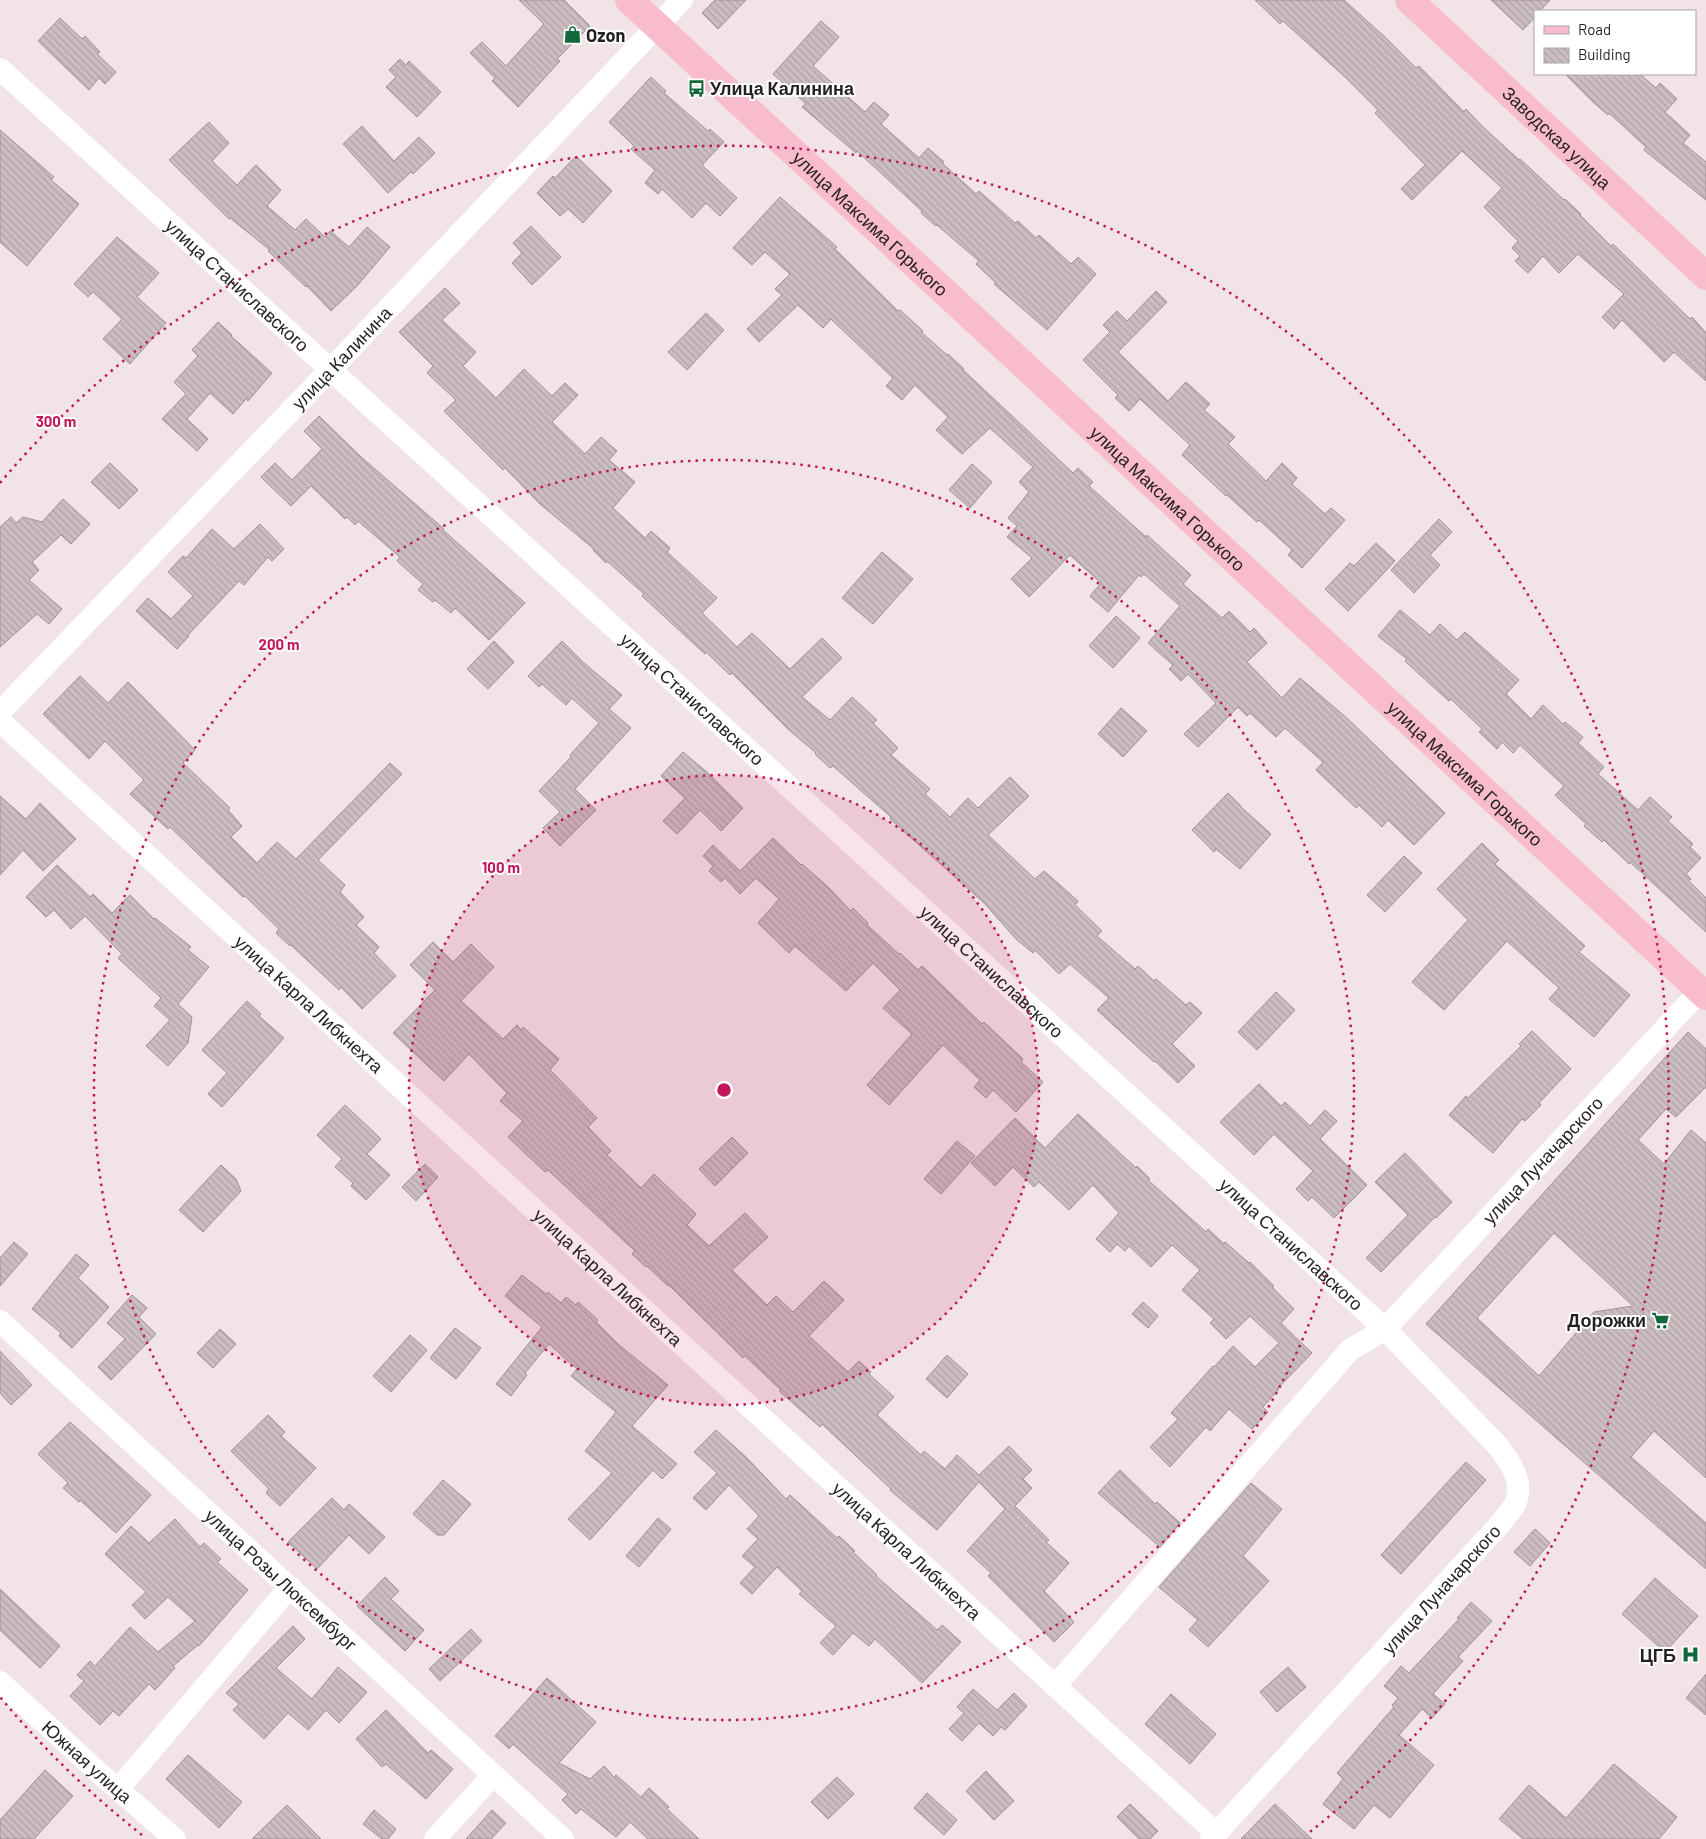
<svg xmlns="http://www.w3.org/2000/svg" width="1706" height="1839" font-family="Barlow,sans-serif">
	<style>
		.building { fill: url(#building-back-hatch); stroke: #9f9194; fill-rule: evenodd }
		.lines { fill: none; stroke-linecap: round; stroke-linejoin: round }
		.minor { stroke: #fff; stroke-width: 22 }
		.major { stroke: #f9bccc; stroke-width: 28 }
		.ring { fill: none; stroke: #c2185b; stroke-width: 2.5; stroke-dasharray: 2.5 5 }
		.labels { text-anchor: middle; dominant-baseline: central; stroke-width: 4; stroke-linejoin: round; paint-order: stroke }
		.poi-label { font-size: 18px; font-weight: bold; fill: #241f20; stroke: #fff; text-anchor: start }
		.street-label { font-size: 18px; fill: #241f20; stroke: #fff }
		.centre { fill: #c2185b; stroke: #fff; stroke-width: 2.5 }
		.ring-label { font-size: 15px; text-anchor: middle; font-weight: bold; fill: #c2185b; stroke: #fff; stroke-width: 4; stroke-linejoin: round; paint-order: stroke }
	</style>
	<defs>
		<pattern id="building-back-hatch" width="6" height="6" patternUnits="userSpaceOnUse" patternTransform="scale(1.25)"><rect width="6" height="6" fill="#ccbec0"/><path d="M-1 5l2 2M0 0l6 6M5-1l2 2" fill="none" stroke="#afa3a5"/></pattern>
	</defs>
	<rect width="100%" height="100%" fill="#f1e3e6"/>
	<path class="building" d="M519,0H564L590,26L557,59L560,61L518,107L492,81L495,78L470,53L482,42L506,66L544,24Z
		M715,0H746L718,29L702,13Z
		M1255,0H1344L1386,38L1416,68L1419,66L1464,112L1466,109L1482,126L1519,160L1520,159L1564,200L1565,199L1581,214L1580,215L1611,246L1613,244L1690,319L1692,317L1706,333V381L1674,352L1664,362L1622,320L1614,329L1602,317L1624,294L1578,254L1559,273L1543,256L1528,273L1515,261L1520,256L1512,248L1518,241L1484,207L1502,188L1462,151L1412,200L1401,189L1425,165L1375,113L1378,110L1345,77L1283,21L1280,24Z
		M1491,0H1550L1540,11H1535V17L1523,30Z
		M60,18L82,39L85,36L100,52L97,54L116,72L105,84L99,78L89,90L38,41Z
		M821,21L839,37L813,66L865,112L874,102L889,115L881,124L919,158L928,148L944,162L942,163L976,194L979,191L1015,223L1018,221L1036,238L1039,235L1071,264L1078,257L1096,274L1047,330L994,284L996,283L976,264L979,261L937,225L936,226L921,213L922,211L857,151L856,153L802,107L806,104L773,74Z
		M400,59L406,65L409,61L441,92L417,117L386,87L396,77L389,70Z
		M1565,74H1640L1656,88L1660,83L1677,99L1665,112L1690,135L1683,143L1706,162V200L1644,150L1646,147L1609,113L1608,115L1592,101Z
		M651,77L666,91L664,93L708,131L710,129L724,142L702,165L737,198L720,216L706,203L692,218L662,189L658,194L645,183L655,170L631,149L634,146L609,122Z
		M209,122L229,143L212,161L237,185L256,165L281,190L267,206L295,230L306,219L325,237L330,231L349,247L367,227L390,247L357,286L331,311L307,286L306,287L268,251L270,250L230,218L229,219L169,160Z
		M362,126L394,161L419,137L435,153L413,174L411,172L388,193L343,144Z
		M0,130L54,177L51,180L79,204L27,266L0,242Z
		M576,156L612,191L583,223L568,209L560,216L537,193L553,176L555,178Z
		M780,197L837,247L835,249L898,311L900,310L923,331L921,332L947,355L948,354L964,369L963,370L1073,473L1078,468L1093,482L1089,486L1146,537L1147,535L1191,575L1183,584L1222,618L1229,611L1250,632L1254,628L1267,643L1247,662L1282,698L1300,678L1348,719L1445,813L1414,845L1388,820L1382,827L1359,805L1356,808L1316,770L1323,762L1285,728L1276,737L1250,713L1247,716L1238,707L1198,747L1184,734L1216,703L1188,674L1181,681L1169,669L1173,665L1148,643L1180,606L1144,574L1141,577L1139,575L1108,612L1090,596L1101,583L1070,555L1029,597L1011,579L1032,558L1007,537L1017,526L1008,518L1029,492L1019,482L1033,467L990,428L962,454L936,430L948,417L915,385L902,400L886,386L893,378L831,319L823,328L798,305L759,342L747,329L782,295L775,289L790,274L765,252L752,265L733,248Z
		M531,226L561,257L532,285L512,263L522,253L513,243Z
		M117,237L159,273L137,297L166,323L130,364L103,339L122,319L93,292L88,297L74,284Z
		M445,288L460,303L442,320L476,352L463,366L496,398L524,369L552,396L565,383L578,395L552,422L585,454L601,437L617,451L609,460L635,482L613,508L645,538L651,531L670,548L667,552L717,598L702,613L737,647L752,633L790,669L822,638L842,658L802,697L830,720L852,697L877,720L873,723L898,748L891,755L930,789L925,794L950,817L968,798L978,808L1010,777L1029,796L988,835L1035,879L1044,871L1078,901L1075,905L1102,931L1097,936L1135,969L1138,966L1154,981L1156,979L1186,1005L1190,1002L1202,1013L1172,1044L1195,1066L1178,1083L1155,1061L1154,1062L1097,1010L1109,998L1070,964L1059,974L1035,950L1033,953L1016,939L984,903L890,819L891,817L833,766L830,768L815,754L816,753L789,730L732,673L730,675L706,652L705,654L642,596L644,594L607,561L606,563L593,550L594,549L540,504L505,468L503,470L444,411L456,400L427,373L433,366L399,332Z
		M1156,291L1167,302L1118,352L1168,401L1186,382L1210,404L1204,410L1235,437L1228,444L1266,481L1282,463L1297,478L1292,484L1325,514L1331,508L1345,520L1302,568L1288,555L1292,550L1259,520L1257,522L1227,495L1226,496L1182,455L1190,445L1140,399L1129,411L1115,398L1118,395L1083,360L1110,332L1103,325L1117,311L1127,321Z
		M706,313L724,330L687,370L668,352Z
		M218,322L232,335L231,336L272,373L248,401L246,399L233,414L210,393L187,419L208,439L197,451L162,419L186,394L174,382L198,356L192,350Z
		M319,416L360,456L444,529L443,530L525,603L489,640L455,608L451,613L435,600L433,602L418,590L423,584L397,561L400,557L358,521L355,525L347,517L345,519L311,486L291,506L261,477L275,463L292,480L322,449L304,431Z
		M110,463L138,490L119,509L91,482Z
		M972,464L992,482L970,508L949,490Z
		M63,499L90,524L71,544L61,535L32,562L39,570L29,580L62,609L49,624L37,614L0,647V527L11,517L16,523L23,517L42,522Z
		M1439,519L1452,532L1430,555L1440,565L1414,593L1391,570Z
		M260,524L284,549L272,561L268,557L244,585L239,581L188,635L189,636L177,649L136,611L148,598L171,619L193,596L168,572L183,556L186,558L212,529L234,549Z
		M1376,543L1395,561L1348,611L1325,589L1350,563L1354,566Z
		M882,552L913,579L873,624L842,598Z
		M1400,610L1430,635L1440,624L1457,640L1465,632L1519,680L1506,694L1531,719L1543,705L1563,724L1565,722L1583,737L1578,743L1604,767L1598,774L1638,810L1650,797L1672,817L1668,821L1693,844L1690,847L1701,858L1686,874L1691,879L1689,881L1706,898V932L1630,862L1629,864L1604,840L1602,842L1584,826L1586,824L1555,795L1564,786L1520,745L1513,753L1502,742L1497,749L1479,732L1482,729L1451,699L1449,701L1419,674L1405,661L1407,659L1378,636Z
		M1116,616L1140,638L1113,668L1089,646Z
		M494,641L514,662L488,689L467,669Z
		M562,641L584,663L622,695L609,709L631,728L575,789L596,810L560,846L543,828L560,812L539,791L571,757L570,755L599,723L572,698L566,705L542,684L539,687L528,676Z
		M80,676L108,703L128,682L195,750L183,763L230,808L228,810L242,826L231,837L257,863L277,842L296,859L390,763L402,774L318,860L345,885L340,892L364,917L356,925L379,947L374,953L396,976L362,1009L341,987L339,990L291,945L290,946L276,933L279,929L245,896L243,897L170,827L168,829L130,794L144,780L105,741L89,759L43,714Z
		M1121,708L1147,731L1123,757L1098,734Z
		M683,752L708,773L743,808L721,831L700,810L677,834L663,821L685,798L661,776Z
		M1228,793L1241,806V807L1271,834L1240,869L1216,849L1214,852L1192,830Z
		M0,796L26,819L40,803L76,839L43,871L23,850L0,875Z
		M773,838L801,865L802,864L827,886L851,911L853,908L868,923L867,925L899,954L900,953L918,970L922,966L982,1024L984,1022L1023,1059L1021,1062L1043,1082L1016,1112L993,1090L986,1098L974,1087L980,1080L943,1045L889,1105L867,1085L912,1034L883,1008L900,990L873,963L846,991L795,946L789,953L758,923L779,899L756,878L740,894L725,878L721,882L709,871L713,866L703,856L713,845L740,871Z
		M1482,843L1499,860L1495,864L1585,946L1579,952L1630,995L1594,1037L1549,999L1559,988L1507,941L1444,1010L1412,982L1468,920L1437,889Z
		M1404,856L1422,873L1385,912L1367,895Z
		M57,865L90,897L93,894L112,913L130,895L154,919L155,918L191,947L188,950L209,967L178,1004L192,1017L188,1043L168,1066L146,1046L170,1020L154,1006L161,998L118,958L122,954L85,916L71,929L54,910L46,917L26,897Z
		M433,942L453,962L471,944L494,967L461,1001L503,1039L517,1025L521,1030L523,1027L559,1059L550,1070L597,1118L588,1127L611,1151L607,1155L641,1188L654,1174L696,1214L687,1225L709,1246L745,1213L768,1237L732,1270L767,1305L776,1296L793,1312L824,1281L844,1300L809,1336L848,1372L859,1361L871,1372L869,1374L894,1397L877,1415L921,1455L924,1451L945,1469L957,1455L979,1475L1009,1446L1032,1470L1023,1479L1032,1488L1015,1506L1049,1540L1046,1542L1069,1563L1044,1591L1074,1622L1054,1642L988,1576L991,1573L967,1551L1005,1509L979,1482L937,1530L890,1490L891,1489L822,1424L820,1427L779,1391L781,1390L745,1356L743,1358L669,1285L668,1286L647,1266L646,1267L632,1254L635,1251L548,1170L545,1172L508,1137L523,1121L500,1101L507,1093L469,1054L444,1081L393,1033L435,990L410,965Z
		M1276,992L1295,1010L1257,1050L1238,1032Z
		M247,1001L261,1014L259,1016L284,1038L222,1107L208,1094L227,1073L202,1050Z
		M1532,1031L1571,1069L1539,1103L1541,1105L1525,1121L1522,1119L1493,1153L1449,1115L1466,1096L1468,1098L1521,1046L1519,1044Z
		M1688,1032L1706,1049V1087L1676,1117L1666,1109L1638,1140L1664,1164L1691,1130L1706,1143V1478L1654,1431L1631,1457L1706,1523V1569L1426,1324ZM1554,1233L1633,1306L1594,1312L1539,1376L1477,1318Z
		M1259,1084L1281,1106L1285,1102L1310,1126L1325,1110L1337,1121L1320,1139L1367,1185L1334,1218L1312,1197L1308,1201L1296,1189L1313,1171L1274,1134L1254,1155L1220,1122Z
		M345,1105L381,1139L367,1154L390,1175L366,1200L351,1186L353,1183L335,1167L342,1159L317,1135Z
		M1078,1114L1136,1168L1137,1166L1150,1179L1148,1180L1206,1232L1208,1229L1224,1244L1225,1242L1249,1263L1250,1262L1274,1286L1272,1287L1294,1309L1281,1323L1312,1353L1278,1388L1279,1389L1263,1407L1268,1412L1252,1429L1229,1409L1210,1431L1206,1427L1170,1467L1150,1447L1178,1419L1171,1413L1213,1366L1214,1367L1233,1346L1255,1367L1279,1343L1250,1316L1226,1339L1210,1323L1214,1319L1182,1290L1200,1270L1172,1245L1151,1267L1129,1246L1125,1251L1117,1244L1110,1252L1096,1239L1119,1213L1093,1185L1069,1210L1039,1182L1034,1187L1013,1167L995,1186L971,1163L1015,1118L1045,1148Z
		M732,1137L748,1153L715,1186L699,1169Z
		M957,1141L975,1156L941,1194L924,1179Z
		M1405,1153L1452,1202L1436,1218L1435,1217L1381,1272L1366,1258L1408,1215L1375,1182Z
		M425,1164L438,1177L416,1201L402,1187Z
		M221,1165L236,1179L241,1191L203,1232L179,1210Z
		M14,1242L28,1254L0,1286V1258Z
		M76,1254L89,1265L78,1278L109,1307L72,1348L59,1336L61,1333L32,1309Z
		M522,1275L546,1294L548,1292L561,1303L566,1297L576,1305L578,1302L598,1320L596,1322L618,1344L668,1385L632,1426L677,1464L662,1479L653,1470L590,1540L568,1519L612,1473L585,1451L616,1412L571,1376L577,1369L549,1344L525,1373L527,1375L511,1396L496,1384L542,1327L505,1296Z
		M132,1295L147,1308L139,1317L156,1334L111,1380L98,1367L125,1339L107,1323Z
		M1143,1302L1158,1316L1148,1328L1132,1314Z
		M455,1328L481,1348L456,1379L430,1358Z
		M220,1329L236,1344L213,1368L197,1353Z
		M410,1335L427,1350L391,1392L373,1376Z
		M0,1351L32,1385L11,1405L0,1393Z
		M947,1355L968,1374L947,1398L926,1379Z
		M268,1415L285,1432L281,1436L316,1468L280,1506L266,1493L269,1489L231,1451Z
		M70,1422L151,1495L116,1533L80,1500L79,1502L63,1488L68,1483L38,1454Z
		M716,1430L747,1458L786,1499L790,1495L837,1538L839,1536L855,1551L853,1552L877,1575L876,1576L937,1630L942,1625L961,1642L922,1683L875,1639L869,1646L853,1633L833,1655L820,1643L836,1626L799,1594L802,1591L777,1567L752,1594L740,1583L755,1567L742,1556L758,1539L747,1529L759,1516L729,1485L706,1510L693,1498L717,1473L694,1452Z
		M1466,1462L1486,1480L1401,1574L1381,1555Z
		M1120,1470L1155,1504L1157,1502L1180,1523L1160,1547L1098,1493Z
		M443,1480L471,1504L444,1535H437L413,1514Z
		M1251,1483L1282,1509L1243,1556L1269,1581L1208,1647L1189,1630L1198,1620L1159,1587Z
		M332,1498L344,1510L349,1504L385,1537L369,1554L349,1535L317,1569L288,1542Z
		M658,1518L671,1529L639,1567L626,1556Z
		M175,1519L200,1547L204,1543L221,1559L217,1562L248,1590L199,1646L198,1645L173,1666L175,1668L155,1690L149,1684L119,1716L113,1711L100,1725L70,1696L84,1681L77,1675L90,1661L95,1666L130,1627L158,1652L195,1621L168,1597L145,1619L132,1605L146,1592L105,1554L131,1526L149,1543Z
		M1535,1529L1550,1543L1530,1566L1514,1552Z
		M385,1577L399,1591L391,1599L424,1630L405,1651L357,1606Z
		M1655,1578L1698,1616L1665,1652L1622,1614Z
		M0,1589L60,1646L40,1668L0,1630Z
		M1471,1602L1492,1621L1458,1657L1463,1661L1433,1694L1445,1704L1432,1718L1422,1709L1399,1735L1434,1765L1390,1818L1374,1805L1354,1829L1323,1804L1343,1779L1337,1773L1394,1707L1392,1705L1398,1698L1384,1686L1401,1666L1409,1673L1459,1619L1457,1618Z
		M293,1626L305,1639L276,1668L312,1699L338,1667L367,1692L339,1723L326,1710L308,1730L288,1713L264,1739L233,1710L239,1704L226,1693Z
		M471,1629L482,1641L440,1681L429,1669Z
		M1288,1667L1306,1687L1277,1712L1260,1692Z
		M1706,1674V1715L1686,1698Z
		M547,1678L596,1722L559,1763L590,1779L604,1766L614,1777L616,1775L641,1797L649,1788L669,1807L667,1809L699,1839H648L630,1822L616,1837L581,1809L576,1814L562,1800L568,1794L513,1744L509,1749L495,1736Z
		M973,1689L997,1710L1014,1693L1027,1706L1005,1730L1001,1727L993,1736L979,1723L962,1741L949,1729L964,1713L957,1707Z
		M1171,1694L1216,1734L1190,1764L1145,1724Z
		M386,1710L428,1753L431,1750L453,1769L426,1799L386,1764L382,1767L356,1739Z
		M188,1755L242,1802L219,1828L166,1779Z
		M1614,1764L1677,1817L1659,1839H1523L1499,1819L1529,1785L1566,1818Z
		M45,1770L73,1796L34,1839H0V1820Z
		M986,1771L1014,1801L994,1820L966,1791Z
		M837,1777L854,1794L828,1819L811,1802Z
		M927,1793L957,1820L944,1835L914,1808Z
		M1130,1804L1158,1831L1150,1839H1139L1117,1817Z
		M1275,1804L1312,1839H1241Z
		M287,1805L321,1839H252Z
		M374,1810L396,1829L388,1839H382L363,1824Z
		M492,1810L506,1823L491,1839H466Z"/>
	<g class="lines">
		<g class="minor">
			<path id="s1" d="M0,69L1385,1329L1498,1446C1510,1462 1525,1482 1515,1504C1512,1510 1505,1517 1501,1523L1211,1839"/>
			<path id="s2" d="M0,712L331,369L682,0"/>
			<path id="s3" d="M0,721L1216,1833"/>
			<path id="s4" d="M0,1321L563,1839"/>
			<path id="s5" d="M0,1682L97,1771L175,1839"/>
			<path id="s6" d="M1055,1686L1350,1350L1385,1329L1700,991"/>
			<path d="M119,1788L290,1587"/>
			<path d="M435,1839L493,1775"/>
		</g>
		<g class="major">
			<path id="s7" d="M629,0L1706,996"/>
			<path id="s8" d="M1409,0L1706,276"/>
		</g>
	</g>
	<circle cx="724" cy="1090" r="315" fill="#c2185b" fill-opacity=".12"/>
	<g class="ring">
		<circle cx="724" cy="1090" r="315"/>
		<circle cx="724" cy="1090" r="630"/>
		<path d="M142 1835A945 945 0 0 1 0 1697M0 483A945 945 0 1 1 1306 1835"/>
	</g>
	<defs>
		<symbol id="shop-bare" viewBox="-9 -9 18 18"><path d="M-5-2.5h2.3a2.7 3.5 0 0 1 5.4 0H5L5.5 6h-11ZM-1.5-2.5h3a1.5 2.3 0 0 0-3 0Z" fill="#12683a" stroke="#fff" stroke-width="2.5" paint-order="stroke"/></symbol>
		<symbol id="bus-bare" viewBox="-9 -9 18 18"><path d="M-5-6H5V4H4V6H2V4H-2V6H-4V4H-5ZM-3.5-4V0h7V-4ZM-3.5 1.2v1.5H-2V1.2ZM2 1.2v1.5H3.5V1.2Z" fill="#12683a" stroke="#fff" stroke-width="2.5" paint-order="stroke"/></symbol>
		<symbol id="supermarket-bare" viewBox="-9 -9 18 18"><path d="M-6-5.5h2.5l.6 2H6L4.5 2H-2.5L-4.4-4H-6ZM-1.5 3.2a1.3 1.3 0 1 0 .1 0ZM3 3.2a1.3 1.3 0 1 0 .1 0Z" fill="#12683a" stroke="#fff" stroke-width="2.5" paint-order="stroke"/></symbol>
		<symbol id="hospital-bare" viewBox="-9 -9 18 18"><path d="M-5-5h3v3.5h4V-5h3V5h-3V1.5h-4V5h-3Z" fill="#12683a" stroke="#fff" stroke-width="2.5" paint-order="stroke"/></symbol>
	</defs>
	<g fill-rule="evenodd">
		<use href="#shop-bare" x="560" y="22" width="25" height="25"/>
		<use href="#bus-bare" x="684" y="76" width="25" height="25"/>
		<use href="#supermarket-bare" x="1648" y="1308" width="25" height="25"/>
		<use href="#hospital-bare" x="1678" y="1642" width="25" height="25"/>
	</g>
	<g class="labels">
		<g class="poi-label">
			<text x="586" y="35">Ozon</text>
			<text x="710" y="88">Улица Калинина</text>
			<text x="1646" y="1320" text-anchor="end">Дорожки</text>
			<text x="1676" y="1655" text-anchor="end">ЦГБ</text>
		</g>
		<g class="street-label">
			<text stroke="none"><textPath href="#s8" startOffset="202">Заводская улица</textPath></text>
			<text stroke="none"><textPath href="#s7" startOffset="329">улица Максима Горького</textPath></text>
			<text stroke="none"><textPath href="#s1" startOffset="321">улица Станиславского</textPath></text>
			<text stroke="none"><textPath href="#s2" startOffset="492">улица Калинина</textPath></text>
			<text stroke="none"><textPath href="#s7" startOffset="734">улица Максима Горького</textPath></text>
			<text stroke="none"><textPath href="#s1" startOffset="936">улица Станиславского</textPath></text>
			<text stroke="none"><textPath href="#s7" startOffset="1139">улица Максима Горького</textPath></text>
			<text stroke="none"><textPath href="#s1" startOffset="1341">улица Станиславского</textPath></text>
			<text stroke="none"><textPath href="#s3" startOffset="419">улица Карла Либкнехта</textPath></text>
			<text stroke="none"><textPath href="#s6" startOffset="719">улица Луначарского</textPath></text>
			<text stroke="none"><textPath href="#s1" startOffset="1746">улица Станиславского</textPath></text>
			<text stroke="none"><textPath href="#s3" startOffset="824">улица Карла Либкнехта</textPath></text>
			<text stroke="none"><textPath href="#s3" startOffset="1229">улица Карла Либкнехта</textPath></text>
			<text stroke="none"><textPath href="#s4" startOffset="382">улица Розы Люксембург</textPath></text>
			<text transform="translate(1441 1589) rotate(-48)">улица Луначарского</text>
			<text stroke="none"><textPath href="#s5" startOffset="118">Южная улица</textPath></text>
		</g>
	</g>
	<circle cx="724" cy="1090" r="8" class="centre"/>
	<g class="ring-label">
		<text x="56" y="427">300 m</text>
		<text x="279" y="650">200 m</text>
		<text x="501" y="873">100 m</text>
	</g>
	<rect x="1534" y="10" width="162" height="65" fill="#ffffff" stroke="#a7a5a6"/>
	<rect x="1544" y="26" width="25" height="8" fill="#f9bccc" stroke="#a7a5a6"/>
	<text x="1578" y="35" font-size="15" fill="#241f20">Road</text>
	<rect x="1544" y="48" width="25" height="15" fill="url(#building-back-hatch)" stroke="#a7a5a6"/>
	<text x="1578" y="60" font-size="15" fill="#241f20">Building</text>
</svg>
